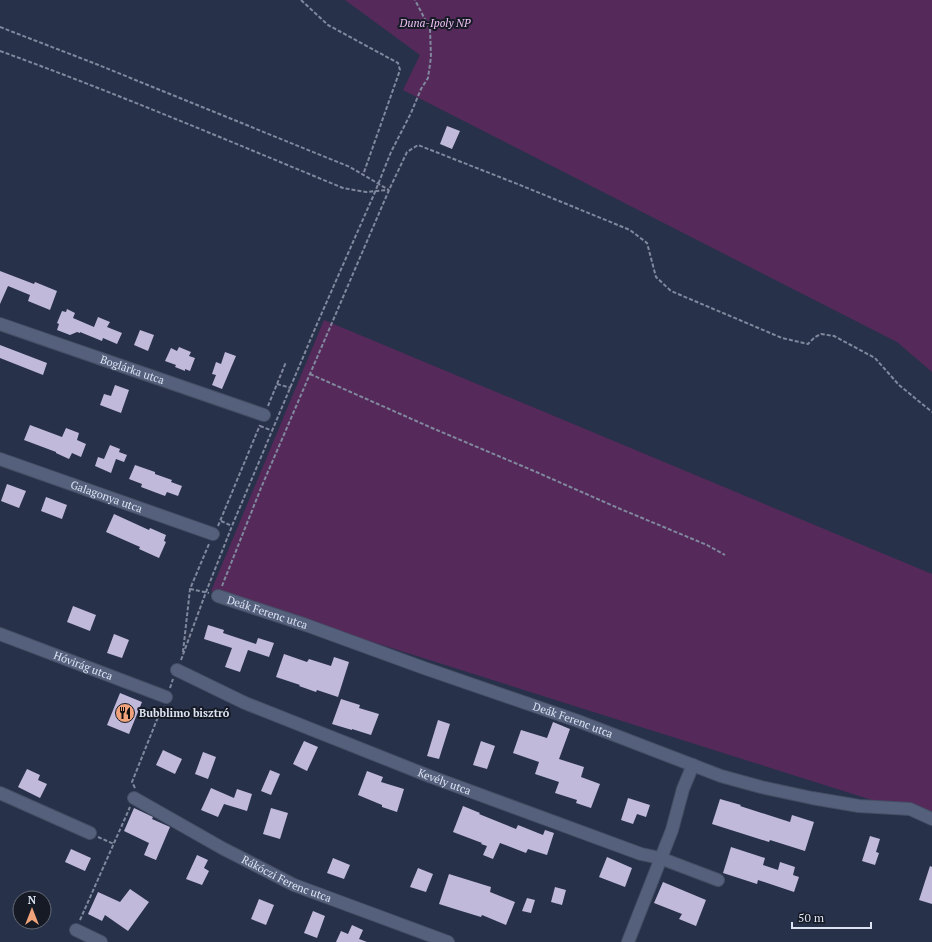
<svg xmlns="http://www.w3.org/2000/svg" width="932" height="942" font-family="'PT Serif',serif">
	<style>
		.green { fill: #552a5a }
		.building { fill: #c0b9da }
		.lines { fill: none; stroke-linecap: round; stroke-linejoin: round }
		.street-casing { stroke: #454e63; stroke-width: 14 }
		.path { stroke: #80889d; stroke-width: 2; stroke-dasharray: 4 2; stroke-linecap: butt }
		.street { stroke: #55607c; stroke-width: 12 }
		.labels { text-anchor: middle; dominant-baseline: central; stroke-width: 4; stroke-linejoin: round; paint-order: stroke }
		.park-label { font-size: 11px; font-style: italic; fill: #f0c0f5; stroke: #151a25 }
		.street-label { font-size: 11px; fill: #dce3f3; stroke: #151a25 }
		.poi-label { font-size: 11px; font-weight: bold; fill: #dce3f3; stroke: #151a25; text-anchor: start }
	</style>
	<rect width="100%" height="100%" fill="#28314a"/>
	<path class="green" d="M345,0H932V372L897,342L403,90L420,55Z
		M324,320L932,574V819L211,591Z"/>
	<path class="building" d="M447,126L460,131L452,149L440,144Z
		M0,271L34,284L35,282L57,291L50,310L28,301L30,295L8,286L0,304Z
		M67,309L75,313L73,318L94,327L98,317L110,322L107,327L122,333L117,344L103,338L102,341L80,332V333L77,332L70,335L57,330L59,324L57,323L62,311L66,312Z
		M140,330L154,335L148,351L134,345Z
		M0,345L47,363L43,375L0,358Z
		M179,347L191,352L189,356L195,358L190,371L185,369V371L175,367L176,365L165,361L171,348L177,351Z
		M225,352L236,356L222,389L212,385L216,375L212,374L216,362L221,364Z
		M115,385L129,390L121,413L100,405L104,394L111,396Z
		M30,425L62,437L66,428L79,433L77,440L86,444L81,457L72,453L69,459L56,453V452L24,440Z
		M110,445L120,449L119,452L127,455L124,462L116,459L111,473L95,466L98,457L104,459Z
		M135,465L155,472V474L172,480L171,482L182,486L178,496L167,492L165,496L141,487L142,484L129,479Z
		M7,484L26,491L19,508L1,501Z
		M46,497L67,505L62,519L41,511Z
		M114,514L149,530L150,528L166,535L164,541L166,542L159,558L139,549L140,547L106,532Z
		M73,606L96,615L90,631L67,622Z
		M208,625L224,630L223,633L256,644L258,638L274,643L269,657L248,650L240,672L225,667L232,648L204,639Z
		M114,634L129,640L122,658L107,653Z
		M284,654L307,662L309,659L331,666L334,657L349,662L338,697L317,690L316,692L299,686L300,685L276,677Z
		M120,693L142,702L129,734L107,725Z
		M341,699L360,705L359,708L379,714L371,735L352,729V730L332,724Z
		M438,720L450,724L439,759L427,756Z
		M553,722L570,729L559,759L584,767L581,777L600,784L591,808L576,803L577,800L555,793L559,782L535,774L539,762L513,753L521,730L547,738Z
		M304,741L318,747L307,771L293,764Z
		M481,741L495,746L487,769L473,765Z
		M163,750L182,759L175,774L156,765Z
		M203,752L216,757L208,779L195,774Z
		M27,769L40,775L38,780L47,784L40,798L18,787Z
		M270,770L280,774L271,795L261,791Z
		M367,771L383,777L381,782L404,789L397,812L382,807V805L358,795Z
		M211,788L234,798L237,789L252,794L247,811L224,804L218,817L201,810Z
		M628,798L650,805L646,817L637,814L633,824L621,820Z
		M720,799L741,805L740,806L790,822L792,815L814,822L805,851L770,840L769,842L712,824Z
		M463,806L480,813L479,814L516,829L518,825L543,835L545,830L554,833L547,855L528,849L526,853L500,843L493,859L483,855L487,846L481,844L482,843L453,832Z
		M134,808L153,817L152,819L170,827L156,860L144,855L149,843L124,831Z
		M271,808L288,813L280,839L263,834Z
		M870,836L880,839L876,852L879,853L875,865L862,861Z
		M731,847L765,858L763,865L778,870L780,862L795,867L793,875L799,877L794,892L758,880L757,884L723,873Z
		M71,849L91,858L85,871L65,862Z
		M197,855L208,860L204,868L209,871L202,885L186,879Z
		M607,857L632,868L625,887L599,877Z
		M333,858L350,865L344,879L327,873Z
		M930,866L932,867V904L919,900Z
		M418,868L433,874L426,892L410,887Z
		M449,874L491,887L490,892L515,902L506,925L482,915L481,917L458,910L439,904Z
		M663,882L706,900L696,926L679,919L682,914L654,903Z
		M555,887L566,890L562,905L551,902Z
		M130,889L149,902L128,931L105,915L102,921L88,914L98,892L120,902Z
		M527,898L535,900L531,913L522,911Z
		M259,899L274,905L266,925L251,919Z
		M313,911L325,916L317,938L304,933Z
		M352,925L363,930L359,939L367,942H336L341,931L348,934Z"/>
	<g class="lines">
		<defs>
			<g id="street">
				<path id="s1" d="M0,324L264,415"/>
				<path id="s2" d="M0,459L213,534"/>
				<path id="s3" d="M218,596L306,625L424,668L578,721L721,776L761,787L812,798L859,806L910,809L932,819"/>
				<path id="s4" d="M0,634L166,697"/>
				<path id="s5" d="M177,670L245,703L429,776L641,854L660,858L718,880"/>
				<path d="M0,793L90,833"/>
				<path id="s6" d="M134,798L222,848L294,885L448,942"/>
				<path d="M76,930L101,942"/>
				<path d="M628,942L672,830L683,789L693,765"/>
			</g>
		</defs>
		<use href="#street" class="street-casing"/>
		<path class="path" d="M301,0L328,25L398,63L400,70L363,175
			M0,27L96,64L350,167L389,190
			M0,51C116,93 229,141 343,188L366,192L388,190
			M310,374L432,428L534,471L618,508L707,545L725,555
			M277,384L291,388
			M268,406L286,362
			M260,426L273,431
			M221,521L232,526
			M218,526L260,425
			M222,586L261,488L389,190L407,152L418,145L520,185L630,230L647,243L656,277L671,291L782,338L808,344L815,337L821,334L834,336L875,358L899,385L932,412
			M190,589L209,593
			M183,652L190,589L209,544
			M181,660L206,592L232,526L317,324L375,192L391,152L411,113L421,89L428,78L431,57L430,29L415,0
			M170,688L173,679
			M135,788L132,782L162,707
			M98,837L114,844
			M80,920L130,807"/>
		<use href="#street" class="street"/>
	</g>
	<defs>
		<symbol id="restaurant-disc" viewBox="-11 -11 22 22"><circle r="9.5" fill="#f0a27a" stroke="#151a25"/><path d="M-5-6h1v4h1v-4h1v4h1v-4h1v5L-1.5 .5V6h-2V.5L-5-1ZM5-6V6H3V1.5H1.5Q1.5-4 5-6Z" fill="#111"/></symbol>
	</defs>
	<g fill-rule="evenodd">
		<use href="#restaurant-disc" x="114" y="702" width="22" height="22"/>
	</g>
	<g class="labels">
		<g class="park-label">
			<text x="435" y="23">Duna-Ipoly NP</text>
		</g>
		<g class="street-label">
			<text stroke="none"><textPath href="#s1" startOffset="140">Boglárka utca</textPath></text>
			<text stroke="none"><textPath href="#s2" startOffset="113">Galagonya utca</textPath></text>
			<text stroke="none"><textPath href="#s3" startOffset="52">Deák Ferenc utca</textPath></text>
			<text stroke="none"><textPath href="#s4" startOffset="89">Hóvirág utca</textPath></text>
			<text stroke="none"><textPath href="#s3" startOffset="376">Deák Ferenc utca</textPath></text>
			<text stroke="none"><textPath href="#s5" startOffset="290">Kevély utca</textPath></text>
			<text stroke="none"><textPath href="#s6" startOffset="173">Rákóczi Ferenc utca</textPath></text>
		</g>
		<g class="poi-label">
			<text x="139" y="713">Bubblimo bisztró</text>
		</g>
	</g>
	<g transform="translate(32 910)"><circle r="19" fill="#151a25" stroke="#656a77"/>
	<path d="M0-3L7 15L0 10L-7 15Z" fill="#f0a27a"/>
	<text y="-6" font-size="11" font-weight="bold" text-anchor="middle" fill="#dce3f3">N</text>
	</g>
	<path d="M792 922v6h79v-6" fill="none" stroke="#dce3f3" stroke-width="2"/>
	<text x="798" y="922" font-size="12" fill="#dce3f3" stroke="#151a25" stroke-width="3" paint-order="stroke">50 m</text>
</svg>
